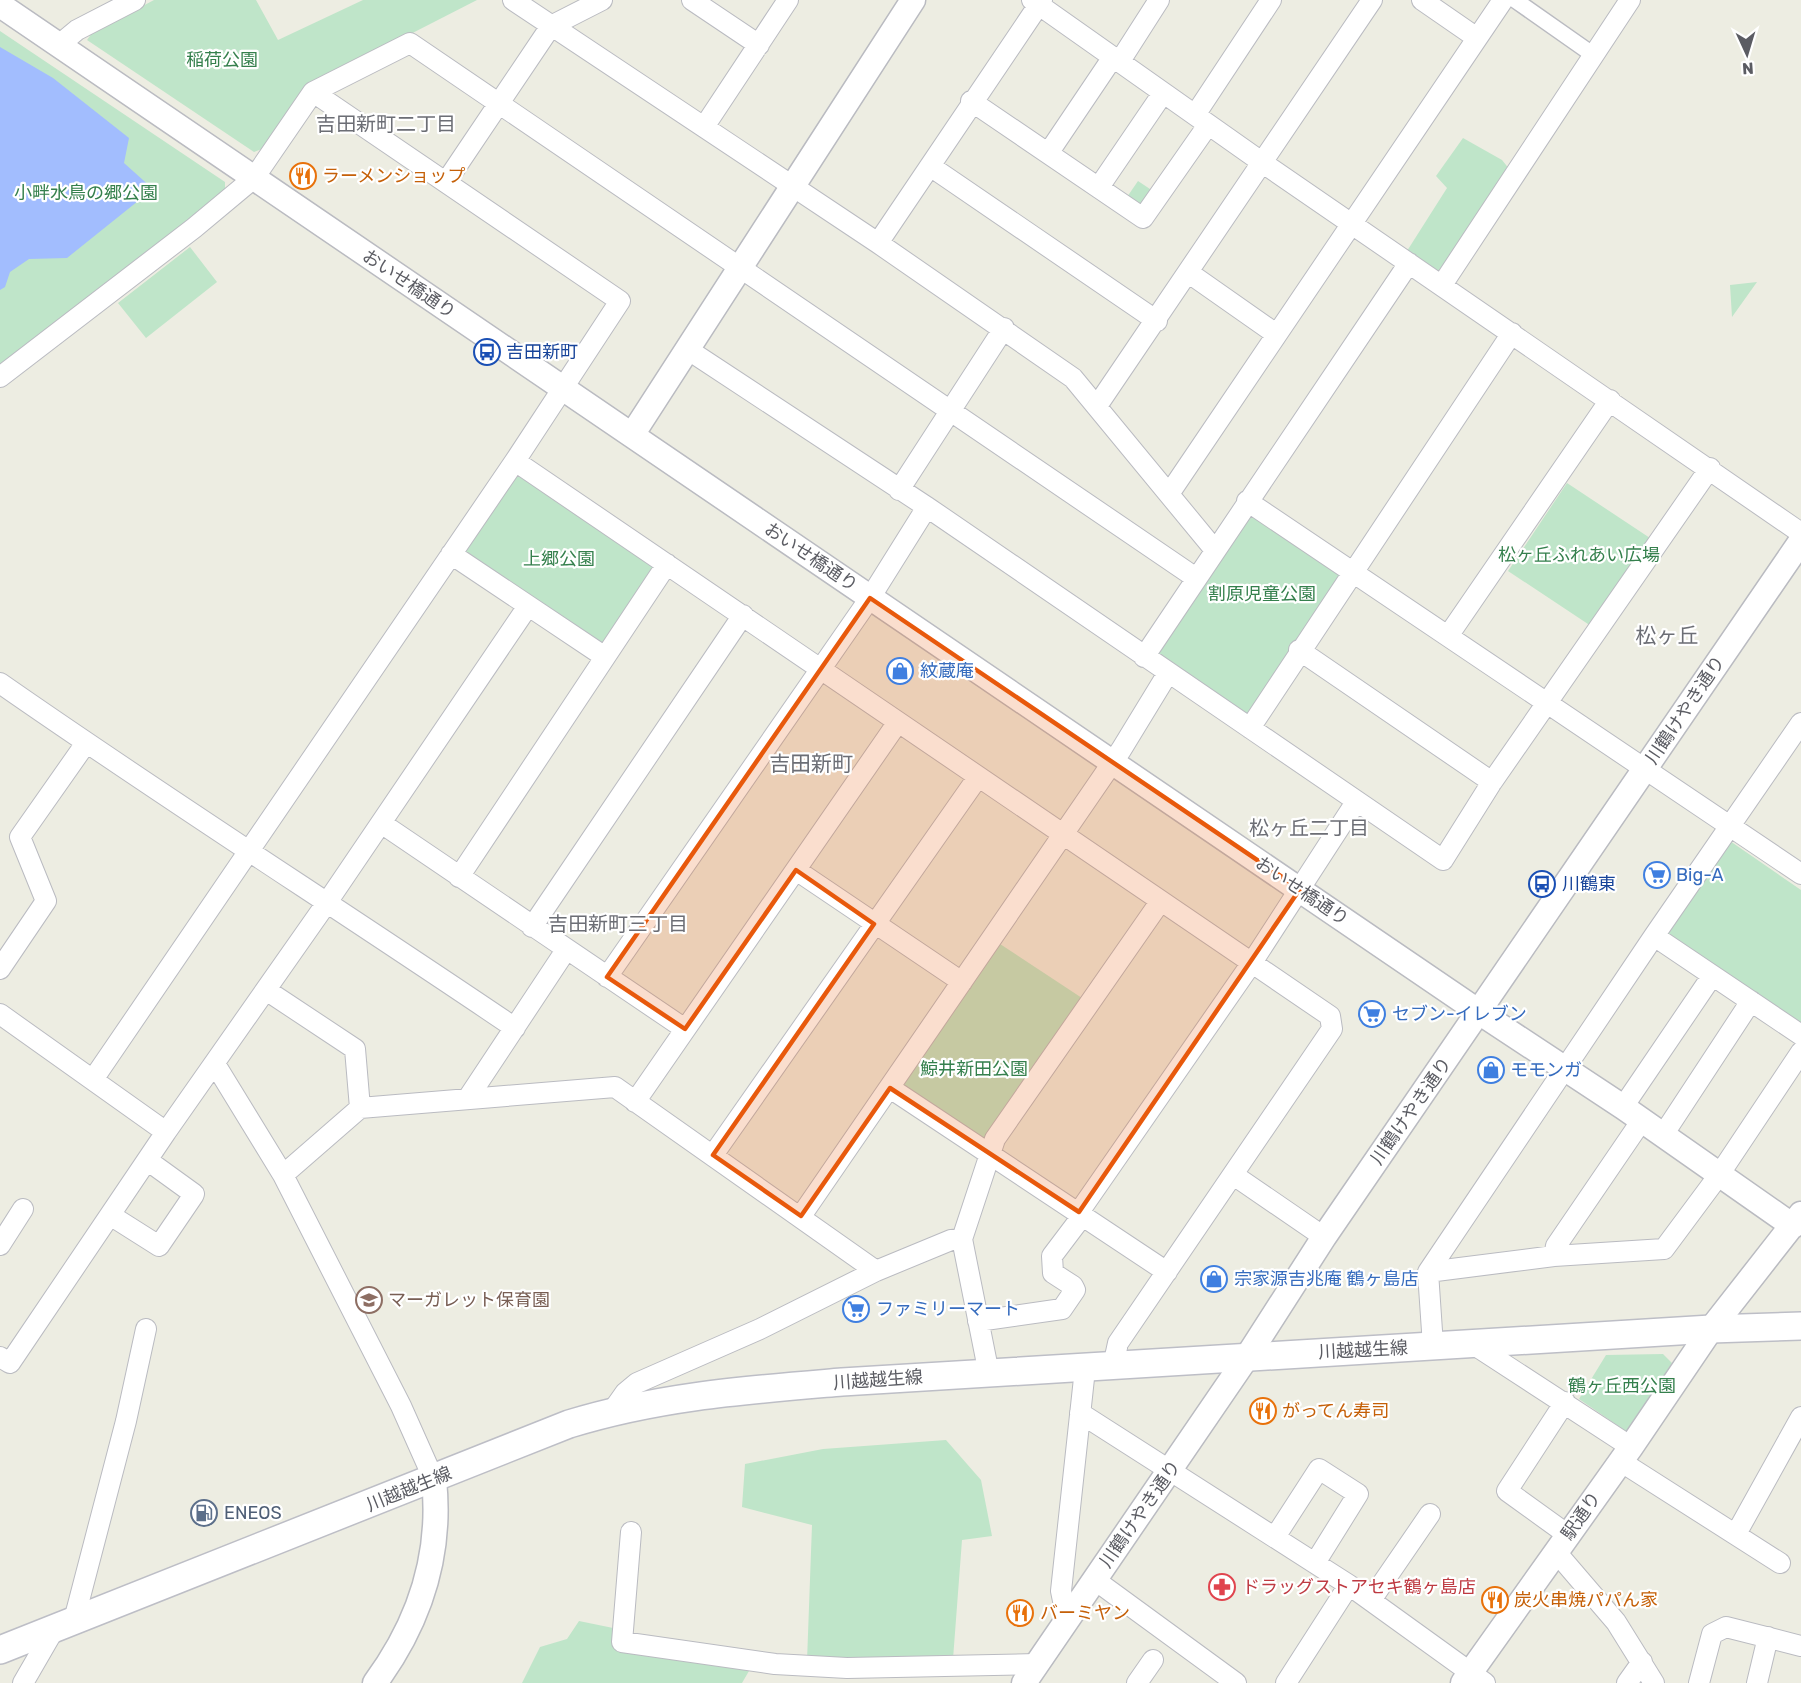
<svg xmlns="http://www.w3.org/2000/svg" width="1801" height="1683" font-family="Rubik,'Noto Sans JP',sans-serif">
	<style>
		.green { fill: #bfe5c9 }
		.water { fill: #a2bdfe }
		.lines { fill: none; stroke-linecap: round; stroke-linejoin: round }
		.pedestrian-casing { stroke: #babbc1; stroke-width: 18 }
		.minor-casing { stroke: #babbc1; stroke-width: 22 }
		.tertiary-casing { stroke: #babbc1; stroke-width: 27 }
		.secondary-casing { stroke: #bdbec6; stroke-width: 30 }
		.pedestrian { stroke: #fff; stroke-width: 15 }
		.minor { stroke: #fff; stroke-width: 20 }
		.tertiary { stroke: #fff; stroke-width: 24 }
		.secondary { stroke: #fff; stroke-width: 27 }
		.marked { fill: #e8590c; fill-opacity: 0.2; stroke: #e8590c; stroke-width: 4.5; stroke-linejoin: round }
		.labels { text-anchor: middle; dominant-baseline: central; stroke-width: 4.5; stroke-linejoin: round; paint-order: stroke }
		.park-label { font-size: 18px; fill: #35804d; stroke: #fff }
		.food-label { font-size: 18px; fill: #c56008; stroke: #fff; text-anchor: start }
		.street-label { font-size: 18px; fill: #5b5c63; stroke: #fff }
		.transit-label { font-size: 18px; fill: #164399; stroke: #fff; text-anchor: start }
		.shop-label { font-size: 18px; fill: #366cbe; stroke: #fff; text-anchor: start }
		.education-label { font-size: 18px; fill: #785e54; stroke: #fff; text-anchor: start }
		.service-label { font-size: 18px; fill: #4e5e75; stroke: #fff; text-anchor: start }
		.health-label { font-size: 18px; fill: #be3a42; stroke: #fff; text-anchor: start }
		.neighbourhood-label { font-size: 20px; fill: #6c6e75; stroke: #fff }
		.quarter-label { font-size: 21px; fill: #6c6e75; stroke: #fff }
	</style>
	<rect width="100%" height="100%" fill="#edede2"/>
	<path class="green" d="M154,0H256L278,40L363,0H477L307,87L267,147L254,152L87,40L92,33Z
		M0,31L225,182V191L0,370Z
		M1463,138L1502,160L1510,170L1443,275L1407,251L1447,188L1436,176Z
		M1138,181L1156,193L1143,212L1125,200Z
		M190,247L217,282L146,338L118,303Z
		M1757,282L1732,317L1730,285Z
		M515,472L655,566L602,645L462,551Z
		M1567,483L1650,538L1591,626L1508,571Z
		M1249,507L1346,572L1249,720L1152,655Z
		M1730,841L1801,890V1028L1666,934Z
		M997,942L1082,998L988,1141L903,1085Z
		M1663,1354L1672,1363L1627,1432L1579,1399L1606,1355Z
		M946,1440L981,1480L992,1536L962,1540L953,1659L807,1661L812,1525L742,1507L745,1464L823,1449Z
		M579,1621L618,1629L686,1658L749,1671L742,1683H522L540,1647L567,1639Z"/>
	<path class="water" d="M0,47L53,78L129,138L124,163L153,189L67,258L29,259L10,272L5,287L0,290Z"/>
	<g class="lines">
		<defs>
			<path id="pedestrian" d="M1515,0L1592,54"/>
			<path id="minor" d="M513,0L878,243L1073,378L1214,549
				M692,0L759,45
				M1032,0L1263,163L1801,533
				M1422,0L1477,38
				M59,45L77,30L135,0
				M1120,61L1159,0
				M971,101L1143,218L1208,125
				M1195,115L1271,0
				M704,127L788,0
				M1049,152L1113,57
				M930,166L1157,321
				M446,182L551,26L602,0
				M1099,187L1163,93
				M878,243L1042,0
				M1189,273L1276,334
				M1442,285L1630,0
				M687,349L927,507L1443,860L1492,782L1710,468
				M0,377L194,228L254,178L313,92L410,43L1196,578
				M1097,406L1372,0
				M515,461L1330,1016L1332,1029L1118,1343L1113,1366
				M899,490L1004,328
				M1169,494L1503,0
				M1247,501L1801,874
				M451,554L605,657
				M1448,636L1610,400
				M1299,650L1492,782
				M1144,657L1409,263
				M0,683C169,801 344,912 515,1028
				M1250,728L1512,333
				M381,823L685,1029
				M796,870L962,982
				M459,877L667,564
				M532,927L743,615
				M1654,936L1801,1035
				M0,969L46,901L20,837L86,743
				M607,977L870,598L927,507
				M266,990L355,1049L360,1108
				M0,1014L166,1132L10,1363L0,1357
				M215,1064L283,1175L401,1406L434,1480
				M94,1078L515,461L620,301L313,92
				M890,1088L1167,1272
				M468,1098L566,950
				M635,1102L898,722
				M1623,1107L1712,976
				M166,1132L328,901L528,606
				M1663,1135L1751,1001
				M713,1155L978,777
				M283,1175L360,1108L615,1087L876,1271
				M1235,1176L1324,1237
				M1079,1212L1251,964L1356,802
				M110,1215L159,1246L193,1196L194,1194L147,1160
				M801,1216L1121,750L1168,673
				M0,1245L23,1209
				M1554,1256L1556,1246L1642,1120
				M1428,1272L1554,1256L1664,1249L1719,1175L1801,1052
				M978,1321L1062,1309L1075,1290L1073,1286L1053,1273L1052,1256L1083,1215
				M1473,1344L1631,1447
				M1433,1346L1428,1272L1654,936L1801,723
				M989,1374L962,1239L995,1139L1160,902
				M1565,1402L1507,1491L1568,1535
				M613,1410L625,1393L637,1383L760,1329L876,1271L951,1240L962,1239
				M1080,1413L1349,1585L1485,1683
				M1620,1461L1780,1563
				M631,1532L622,1642L775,1664L847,1668L1037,1664
				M1736,1534L1801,1417
				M1275,1537L1319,1469L1358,1494L1315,1563
				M1556,1552L1616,1622L1654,1683
				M1095,1580L1236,1683
				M1371,1600L1430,1514
				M74,1620L126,1421L146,1329
				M1067,1620L1061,1591L1085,1369
				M23,1683L56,1626
				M1137,1683L1153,1660
				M1286,1683L1349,1585
				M1627,1683L1642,1662
				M1699,1683L1712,1634L1726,1627L1801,1646
				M1757,1683L1768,1637"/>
			<path id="tertiary" d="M0,5L1479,1012L1623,1107L1793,1226
				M632,435L913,0
				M375,1683C420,1622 442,1556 434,1480
				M1024,1683L1247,1357L1324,1237L1801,541
				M1463,1683L1631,1447L1711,1329L1801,1214"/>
			<path id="secondary" d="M0,1650L569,1424C660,1396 747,1390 842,1382L1711,1329L1801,1326"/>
		</defs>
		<use href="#pedestrian" class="pedestrian-casing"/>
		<use href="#minor" class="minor-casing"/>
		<use href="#tertiary" class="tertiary-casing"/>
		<use href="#secondary" class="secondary-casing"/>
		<use href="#pedestrian" class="pedestrian"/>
		<use href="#minor" class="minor"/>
		<use href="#tertiary" class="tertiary"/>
		<use href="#secondary" class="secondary"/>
	</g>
	<path class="marked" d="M870,598L1300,889L1079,1212L890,1088L801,1216L713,1155L874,924L796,870L685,1029L607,977Z"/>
	<defs>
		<symbol id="restaurant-ring" viewBox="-11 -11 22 22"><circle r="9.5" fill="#fff" stroke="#e8710a" stroke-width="1.5"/><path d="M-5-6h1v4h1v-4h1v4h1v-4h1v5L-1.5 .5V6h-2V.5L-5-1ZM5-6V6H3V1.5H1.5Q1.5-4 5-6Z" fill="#e8710a"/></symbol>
		<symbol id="bus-ring" viewBox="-11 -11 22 22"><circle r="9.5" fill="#fff" stroke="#1a4fb4" stroke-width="1.5"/><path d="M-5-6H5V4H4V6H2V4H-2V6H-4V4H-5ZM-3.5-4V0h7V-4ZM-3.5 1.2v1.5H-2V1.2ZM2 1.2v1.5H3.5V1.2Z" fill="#1a4fb4"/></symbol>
		<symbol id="shop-ring" viewBox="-11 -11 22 22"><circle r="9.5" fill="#fff" stroke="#3f7fe0" stroke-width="1.5"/><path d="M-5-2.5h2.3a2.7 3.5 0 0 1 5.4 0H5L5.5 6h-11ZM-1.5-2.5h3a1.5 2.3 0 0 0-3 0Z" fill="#3f7fe0"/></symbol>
		<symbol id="supermarket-ring" viewBox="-11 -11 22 22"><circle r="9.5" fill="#fff" stroke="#3f7fe0" stroke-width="1.5"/><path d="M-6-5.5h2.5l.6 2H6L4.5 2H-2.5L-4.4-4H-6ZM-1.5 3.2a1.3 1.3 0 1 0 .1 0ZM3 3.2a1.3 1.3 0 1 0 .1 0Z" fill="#3f7fe0"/></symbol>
		<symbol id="school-ring" viewBox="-11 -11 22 22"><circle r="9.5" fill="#fff" stroke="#8d6e63" stroke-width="1.5"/><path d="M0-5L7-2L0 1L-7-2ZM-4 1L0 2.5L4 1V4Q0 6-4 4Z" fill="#8d6e63"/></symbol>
		<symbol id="fuel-ring" viewBox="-11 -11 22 22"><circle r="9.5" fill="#fff" stroke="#5c6f8a" stroke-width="1.5"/><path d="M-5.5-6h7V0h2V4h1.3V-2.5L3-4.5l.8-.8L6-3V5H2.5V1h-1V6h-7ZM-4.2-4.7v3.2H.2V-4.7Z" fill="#5c6f8a"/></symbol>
		<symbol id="pharmacy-ring" viewBox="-11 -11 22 22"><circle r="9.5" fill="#fff" stroke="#e0444e" stroke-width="1.5"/><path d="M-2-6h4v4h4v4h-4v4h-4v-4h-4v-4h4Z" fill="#e0444e"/></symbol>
	</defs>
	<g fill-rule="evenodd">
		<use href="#restaurant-ring" x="288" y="161" width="30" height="30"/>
		<use href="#bus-ring" x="472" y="337" width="30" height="30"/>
		<use href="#shop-ring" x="885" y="656" width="30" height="30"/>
		<use href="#supermarket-ring" x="1642" y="860" width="30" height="30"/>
		<use href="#bus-ring" x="1527" y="869" width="30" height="30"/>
		<use href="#supermarket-ring" x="1357" y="999" width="30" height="30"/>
		<use href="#shop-ring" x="1476" y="1055" width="30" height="30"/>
		<use href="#shop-ring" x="1199" y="1264" width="30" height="30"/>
		<use href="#school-ring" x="354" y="1285" width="30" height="30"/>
		<use href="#supermarket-ring" x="841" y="1294" width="30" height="30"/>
		<use href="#restaurant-ring" x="1248" y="1396" width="30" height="30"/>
		<use href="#fuel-ring" x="189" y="1498" width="30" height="30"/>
		<use href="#pharmacy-ring" x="1207" y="1572" width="30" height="30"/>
		<use href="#restaurant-ring" x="1480" y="1585" width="30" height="30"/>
		<use href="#restaurant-ring" x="1005" y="1598" width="30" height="30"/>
	</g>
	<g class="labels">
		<g class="park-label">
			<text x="222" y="60">稲荷公園</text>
			<text x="86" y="193">小畔水鳥の郷公園</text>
			<text x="1579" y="555">松ヶ丘ふれあい広場</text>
			<text x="559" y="559">上郷公園</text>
			<text x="1262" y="594">割原児童公園</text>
			<text x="974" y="1069">鯨井新田公園</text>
			<text x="1622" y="1386">鶴ヶ丘西公園</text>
		</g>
		<g class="food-label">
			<text x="322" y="176">ラーメンショップ</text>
			<text x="1282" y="1411">がってん寿司</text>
			<text x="1514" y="1600">炭火串焼パパん家</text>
			<text x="1040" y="1613">バーミヤン</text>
		</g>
		<g class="street-label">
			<text transform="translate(409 284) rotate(34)">おいせ橋通り</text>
			<text transform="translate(811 557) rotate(34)">おいせ橋通り</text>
			<text transform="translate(1685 710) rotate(-56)">川鶴けやき通り</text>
			<text transform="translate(1302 891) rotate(34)">おいせ橋通り</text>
			<text transform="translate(1411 1111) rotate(-55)">川鶴けやき通り</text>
			<text transform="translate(1363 1350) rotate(-3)">川越越生線</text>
			<text transform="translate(878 1380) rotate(-4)">川越越生線</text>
			<text transform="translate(409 1489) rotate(-22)">川越越生線</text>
			<text transform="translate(1140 1514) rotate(-55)">川鶴けやき通り</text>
			<text transform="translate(1581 1516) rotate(-55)">駅通り</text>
		</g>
		<g class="transit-label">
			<text x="506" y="352">吉田新町</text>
			<text x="1562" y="884">川鶴東</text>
		</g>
		<g class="shop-label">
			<text x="920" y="671">紋蔵庵</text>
			<text x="1676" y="875">Big-A</text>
			<text x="1392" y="1014">セブン-イレブン</text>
			<text x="1510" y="1070">モモンガ</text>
			<text x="1234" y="1279">宗家源吉兆庵 鶴ヶ島店</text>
			<text x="876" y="1309">ファミリーマート</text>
		</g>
		<g class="education-label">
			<text x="388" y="1300">マーガレット保育園</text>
		</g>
		<g class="service-label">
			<text x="224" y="1513">ENEOS</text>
		</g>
		<g class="health-label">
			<text x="1242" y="1587">ドラッグストアセキ鶴ヶ島店</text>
		</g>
		<g class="neighbourhood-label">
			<text x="386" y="124">吉田新町二丁目</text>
			<text x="1309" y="828">松ヶ丘二丁目</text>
			<text x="618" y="924">吉田新町三丁目</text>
		</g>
		<g class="quarter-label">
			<text x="1667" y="635">松ヶ丘</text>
			<text x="811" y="763">吉田新町</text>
		</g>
	</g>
	<g transform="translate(1747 54) rotate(176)" stroke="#ffffff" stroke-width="4.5" paint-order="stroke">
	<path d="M0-4.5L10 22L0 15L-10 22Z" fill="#5b5c63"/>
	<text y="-9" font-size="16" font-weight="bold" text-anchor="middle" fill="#5b5c63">N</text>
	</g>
</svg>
